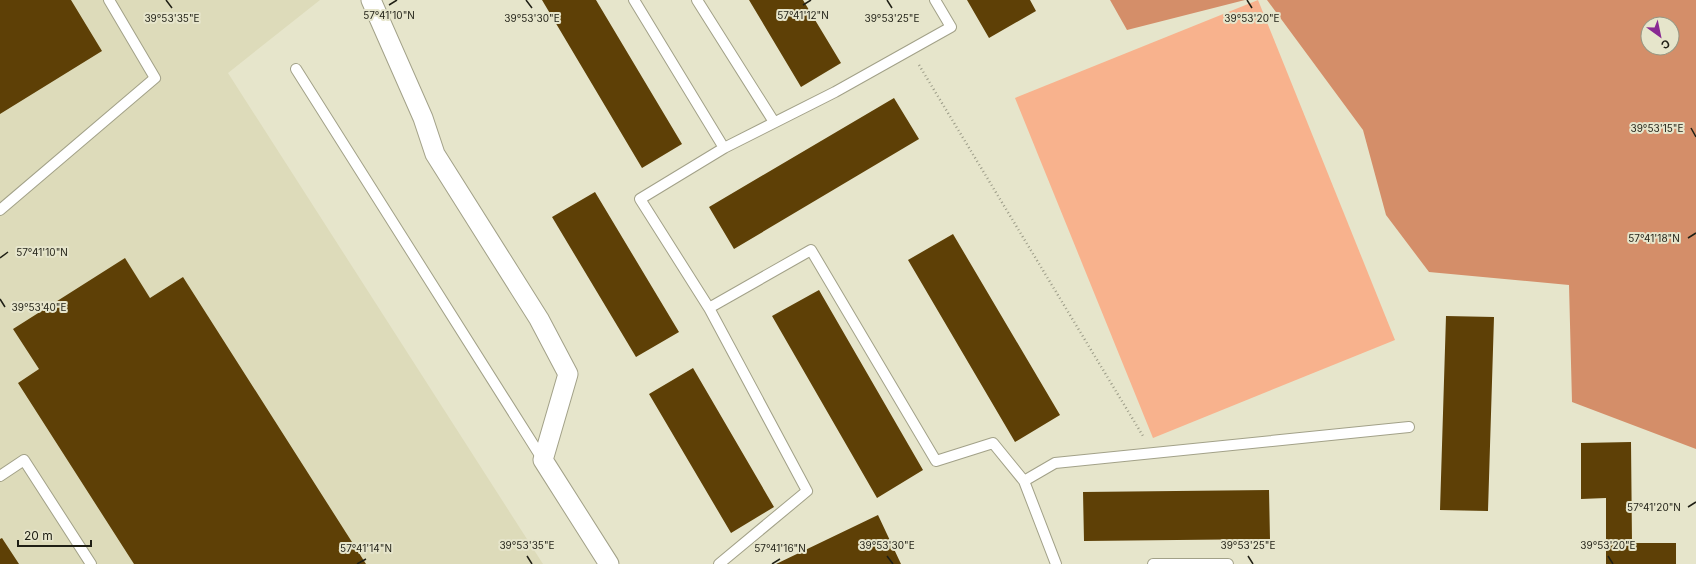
<svg xmlns="http://www.w3.org/2000/svg" width="1696" height="564" font-family="Inter,sans-serif">
	<style>
		.built { fill: #dddbba }
		.green { fill: #f8b28d }
		.forest { fill: #d48e69; fill-rule: evenodd }
		.building { fill: #5e4006 }
		.lines { fill: none; stroke-linecap: round; stroke-linejoin: round }
		.service-casing { stroke: #a2a188; stroke-width: 12 }
		.minor-casing { stroke: #a2a188; stroke-width: 21 }
		.path { stroke: #9c9c88; stroke-width: 2.5; stroke-dasharray: 1 3; stroke-linecap: butt }
		.service { stroke: #fff; stroke-width: 10 }
		.minor { stroke: #fff; stroke-width: 19 }
		.ticks { fill: none; stroke: #1f1f15; stroke-width: 1.5 }
		.ticks-label { font-size: 10px; text-anchor: middle; fill: #1f1f15; stroke: #e6e5cb; stroke-width: 4; stroke-linejoin: round; paint-order: stroke }
	</style>
	<rect width="100%" height="100%" fill="#e6e5cb"/>
	<path class="built" d="M0,0H320L228,73L543,564H0Z"/>
	<path class="green" d="M1258,0L1395,340L1153,438L1015,98Z"/>
	<path class="forest" d="M1110,0H1245L1127,30Z
		M1267,0H1696V449L1572,402L1569,285L1429,272L1386,215L1363,130ZM1648,24H1672V48H1648Z"/>
	<path class="building" d="M0,0H71L102,51L0,114Z
		M542,0H596L682,144L642,168Z
		M749,0H803L841,63L801,87Z
		M967,0H1030L1036,11L989,38Z
		M894,98L919,139L734,249L709,207Z
		M595,192L679,332L636,357L552,217Z
		M953,234L1060,415L1015,442L908,260Z
		M125,258L150,298L183,277L366,564H134L18,383L39,369L13,329Z
		M819,290L923,470L877,498L772,316Z
		M1446,316L1494,317L1488,511L1440,510Z
		M693,368L774,507L731,533L649,394Z
		M1631,442L1632,543H1676V564H1606V498L1581,499V443Z
		M1269,490L1270,539L1084,541L1083,492Z
		M878,515L901,564H776Z
		M2,538L19,564H0V539Z"/>
	<g class="lines">
		<defs>
			<path id="service" d="M634,0L724,148L640,199L709,308L807,491L719,564
				M697,0L774,122
				M296,69L543,460
				M724,148L835,92L951,27L935,0
				M0,210L155,78L109,0
				M709,308L811,250L936,461L993,443L1024,481L1056,564
				M0,476L24,460L91,564
				M1024,481L1055,463L1409,427
				M1153,564H1228"/>
			<path id="minor" d="M371,0L423,118L435,154L539,319L568,374L543,460L609,564"/>
		</defs>
		<use href="#service" class="service-casing"/>
		<use href="#minor" class="minor-casing"/>
		<path class="path" d="M919,65L1143,436"/>
		<use href="#service" class="service"/>
		<use href="#minor" class="minor"/>
	</g>
	<path class="ticks" d="M166,0L172,8M526,0L532,8M887,0L892,8M1247,0L1252,8M389,5L397,0M803,5L811,0M1691,128L1696,137M1688,238L1696,233M0,258L8,252M0,299L5,307M1688,507L1696,502M527,556L532,564M887,556L893,564M1248,556L1253,564M1608,556L1613,564M357,564L366,559M772,564L780,559"/>
	<g class="ticks-label">
		<text x="389" y="19">57°41'10"N</text>
		<text x="803" y="19">57°41'12"N</text>
		<text x="172" y="22">39°53'35"E</text>
		<text x="532" y="22">39°53'30"E</text>
		<text x="892" y="22">39°53'25"E</text>
		<text x="1252" y="22">39°53'20"E</text>
		<text x="1657" y="132">39°53'15"E</text>
		<text x="1654" y="242">57°41'18"N</text>
		<text x="42" y="256">57°41'10"N</text>
		<text x="39" y="311">39°53'40"E</text>
		<text x="1654" y="511">57°41'20"N</text>
		<text x="527" y="549">39°53'35"E</text>
		<text x="887" y="549">39°53'30"E</text>
		<text x="1248" y="549">39°53'25"E</text>
		<text x="1608" y="549">39°53'20"E</text>
		<text x="366" y="552">57°41'14"N</text>
		<text x="780" y="552">57°41'16"N</text>
	</g>
	<g transform="translate(1660 36) rotate(147)"><circle r="19" fill="#e6e5cb" stroke="#969682"/>
	<path d="M0-3L7 15L0 10L-7 15Z" fill="#892993"/>
	<text y="-6" font-size="11" font-weight="bold" text-anchor="middle" fill="#1f1f15">С</text>
	</g>
	<path d="M18 540v6h73v-6" fill="none" stroke="#1f1f15" stroke-width="2"/>
	<text x="24" y="540" font-size="12" fill="#1f1f15" stroke="#e6e5cb" stroke-width="3" paint-order="stroke">20 m</text>
</svg>
